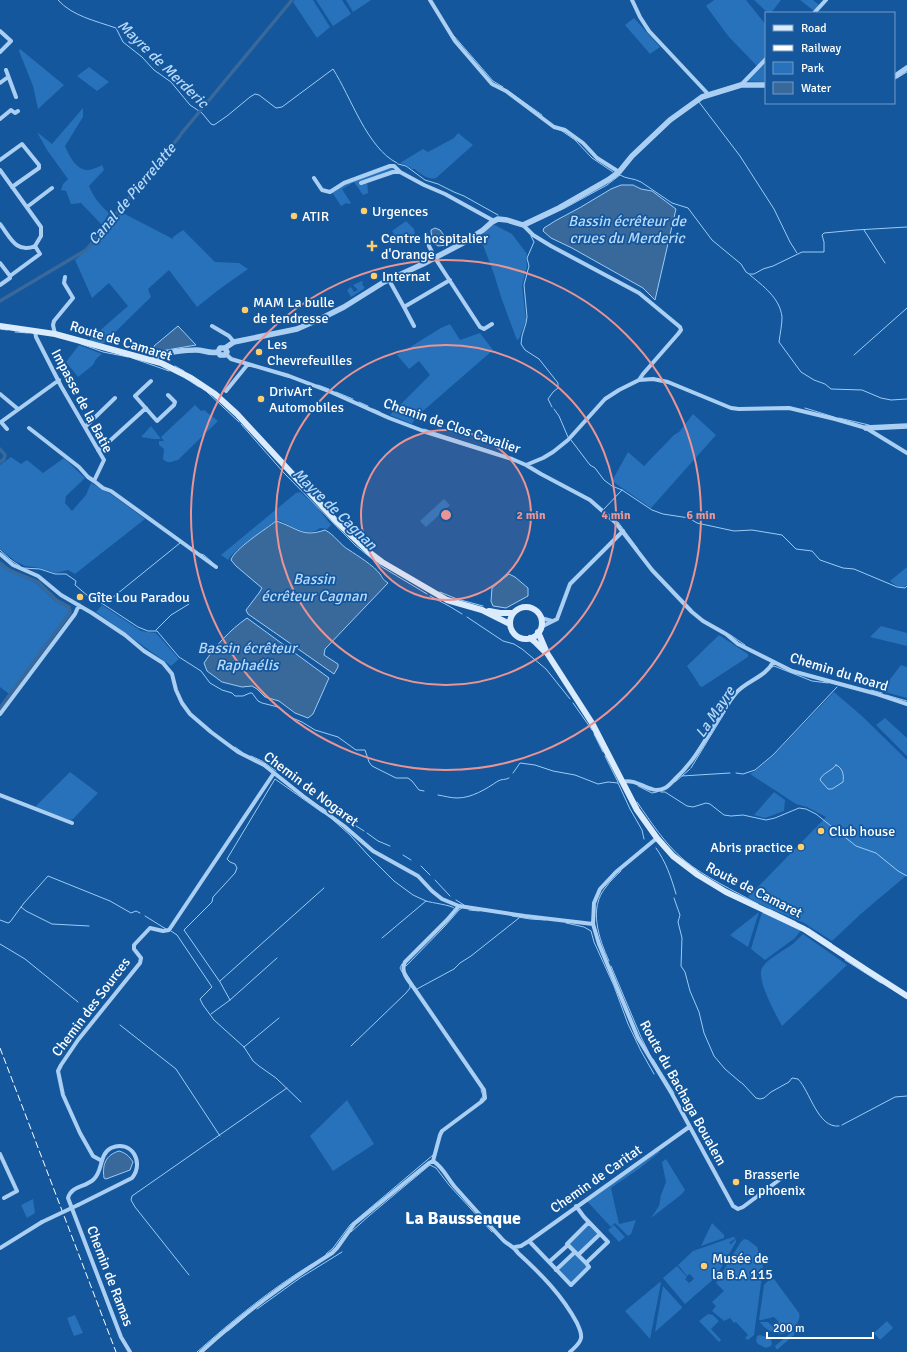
<svg xmlns="http://www.w3.org/2000/svg" width="907" height="1352" font-family="Signika,sans-serif">
	<style>
		.green { fill: #2772ba }
		.water { fill: #39699b; stroke: #9ccbf6 }
		.lines { fill: none; stroke-linecap: round; stroke-linejoin: round }
		.stream { stroke: #9ccbf6; stroke-width: 1 }
		.canal { stroke: #39699b; stroke-width: 3.5 }
		.minor { stroke: #aacff3; stroke-width: 4 }
		.tertiary { stroke: #aacff3; stroke-width: 5.5 }
		.secondary { stroke: #daebfd; stroke-width: 6 }
		.rail { stroke: #fff; stroke-width: 1; stroke-dasharray: 7 3; stroke-linecap: butt }
		.minor-bridge { stroke: #aacff3; stroke-width: 4 }
		.ring { fill: none; stroke: #ea9494; stroke-width: 2 }
		.poi-dot { fill: #ffcd6c; stroke: #14579c; stroke-width: 1.5 }
		.labels { text-anchor: middle; dominant-baseline: central; stroke-width: 3.5; stroke-linejoin: round; paint-order: stroke }
		.poi-label { font-size: 14px; fill: #fff; stroke: #14579c; text-anchor: start }
		.street-label { font-size: 14px; fill: #fff; stroke: #14579c }
		.water-label { font-size: 15px; font-style: italic; fill: #b7d9fa; stroke: #14579c }
		.district-label { font-size: 18px; font-weight: bold; fill: #fff; stroke: #14579c }
		.centre { fill: #ea9494; stroke: #14579c; stroke-width: 2 }
		.ring-label { font-size: 12px; text-anchor: middle; font-weight: bold; fill: #ea9494; stroke: #14579c; stroke-width: 3.5; stroke-linejoin: round; paint-order: stroke }
	</style>
	<rect width="100%" height="100%" fill="#14579c"/>
	<path class="green" d="M295,0H313L330,27L317,38L293,2Z
		M316,0H342L351,14L333,26Z
		M346,0H371L353,12Z
		M714,0H746L766,25V58L757,66L729,37L706,6Z
		M754,0H781L771,13H768Z
		M800,0H813L819,5L814,11Z
		M634,18L660,47L650,54L625,25Z
		M20,49L64,85L38,109L33,86L19,51Z
		M766,61V82L746,81Z
		M89,67L109,82L97,91L77,76Z
		M83,108V117L65,146C69,156 77,171 89,170C94,169 98,167 102,165L104,170L89,186C94,198 100,205 109,213L102,225L81,203L71,204L66,191L61,190L63,184L68,179L47,150L37,132L52,144Z
		M458,133L473,145L436,178C428,180 420,174 415,169H412L406,165L400,163L423,149L428,152L454,138Z
		M393,167L394,169L393,170L367,180L368,193L363,195L354,182L342,189L351,203L349,204L346,203L341,206L332,192L344,183Z
		M121,212L173,239V237L183,230L215,262L239,263L248,269L221,288L197,307L169,270L148,289L151,297L103,344L88,341L128,306L109,283L92,298L75,260L91,246Z
		M406,221L414,229L415,234L402,243L400,242L392,231Z
		M493,224L512,234L527,254L526,258L527,266L522,286L526,320L519,339L517,340L502,300L494,274L480,237Z
		M362,281L363,283L362,284L365,288L351,297L347,290L351,287L354,292L358,290L353,285Z
		M450,324L460,340L480,333L493,350L415,418L412,424L390,415L430,375L419,361L409,369L397,355L441,328Z
		M79,345L102,354L96,359L93,365L78,377L66,362Z
		M195,405L201,411L204,410L218,421L178,460C173,461 168,465 163,459L164,449L159,445V441H164L161,437Z
		M693,414L716,435L651,508L612,481L628,452L644,466L674,435L679,432Z
		M151,426L161,439H154L141,437Z
		M11,457L21,464L27,460L43,473L64,458L85,478L66,496L65,503L72,511L86,495L91,483L111,494L145,519L75,574L68,570L55,573L40,568L25,566L15,561L0,549V465Z
		M300,492L317,507L331,525L327,529L320,528C307,539 291,525 278,520C272,522 268,527 262,531C251,540 236,548 228,560L221,555L296,493Z
		M444,499L450,505L426,527L420,521Z
		M0,564L9,571L36,583L55,601L68,608V613L9,694L0,687Z
		M907,567V585C901,590 895,585 890,581Z
		M102,605L141,631L156,633L179,659L171,666L96,612Z
		M881,626L907,633V646L870,637Z
		M719,635L748,654V657L702,687L700,686L687,666Z
		M901,665L907,667V698L881,691Z
		M834,692L863,717L907,760V875L863,912L832,941L804,923L757,903L748,897L826,817L807,807L796,804L750,774L755,771L773,756Z
		M885,718L907,738V756L876,725Z
		M70,772L98,793L73,819L70,820L36,807L37,805Z
		M774,792L785,800L784,811L765,818L754,815Z
		M759,912L748,947L730,935Z
		M762,912L802,929L795,938L765,960L751,949Z
		M803,934L847,965L782,1026C776,1015 756,979 762,968C768,958 785,950 794,943C797,940 800,937 803,934Z
		M347,1100L374,1144L333,1171L310,1136Z
		M659,1151L660,1152L640,1168L611,1188L619,1224L636,1220L631,1234L628,1236L615,1223L611,1227L587,1201Z
		M666,1159L685,1190L682,1194L651,1218L659,1206L661,1195L666,1182L662,1162Z
		M33,1199L35,1213L27,1218L21,1205Z
		M712,1223L724,1235V1238L701,1246Z
		M589,1225L598,1234L578,1253L569,1244Z
		M614,1225L625,1237L619,1242L608,1230Z
		M733,1237L736,1238L729,1243L731,1244L736,1239V1242L716,1277L685,1304L663,1278L677,1266L687,1277L685,1279L689,1283L694,1279L690,1274L687,1276L678,1265L693,1251Z
		M744,1239L748,1240L757,1247L762,1261L763,1269L754,1335L748,1340L745,1338L748,1335L736,1322L734,1323L730,1318L724,1321L712,1311L716,1306L712,1302L724,1291L716,1283L740,1243Z
		M575,1255L587,1267L571,1282L559,1270Z
		M774,1279L799,1313C802,1323 791,1329 784,1334C775,1334 765,1330 760,1322H768L775,1329L780,1328L778,1321L774,1317C771,1317 765,1320 759,1320L764,1285L768,1281Z
		M660,1282L661,1283L650,1339L625,1311Z
		M663,1286L682,1307V1308L655,1332Z
		M708,1314L713,1315L719,1321L711,1329L721,1340L719,1342L699,1321Z
		M75,1315L83,1333L74,1336L67,1318Z
		M887,1321L893,1328L880,1340L874,1333Z
		M793,1331L795,1333L794,1335L778,1349H776L775,1346Z
		M760,1335L770,1338L772,1343L771,1346L766,1348L758,1344L756,1341L757,1336Z"/>
	<path class="water" d="M621,185H633L641,189L652,191L676,209L655,300L643,288L572,248L551,238L543,231L544,228L555,221L581,207L611,189Z
		M435,228L440,230L449,242L447,245L438,246L434,243L431,232V230Z
		M178,326L196,345L155,352L154,346Z
		M276,521C298,528 302,538 325,530C335,535 340,545 349,550C358,556 373,565 380,574C383,578 382,579 388,583L325,649L324,655L338,664V667L334,674L248,614L246,610L259,593L262,588L236,566L231,560C234,549 266,529 276,521Z
		M509,574L515,577L528,588V596L506,608L493,606L491,601L492,588Z
		M247,618L329,678L313,714L308,718L295,713L279,701L265,697L257,689L252,686L242,687L222,682L207,671L204,663C215,646 230,630 247,618Z
		M119,1151C126,1153 129,1156 133,1162L130,1170L106,1179L104,1178C102,1164 106,1155 119,1151Z"/>
	<g class="lines">
		<path class="stream" d="M58,0C72,16 96,21 116,28L123,42L142,57L154,70L171,82L190,105L202,113L211,124L214,125L227,116L250,97L255,94L259,95L276,108L282,107L333,69C351,97 367,148 397,163
			M454,36L493,81L503,87
			M897,78L907,72
			M507,90L542,115
			M699,102L740,156L774,209L790,242L797,253
			M562,131L575,140L592,158L613,172
			M398,164L406,166L425,180L438,184L454,192L464,196L498,215
			M527,226L565,208L607,185L620,175C626,179 634,178 641,182L672,203L688,208L712,240L741,264L746,272L749,274H754L763,269L773,266L802,252H824V242L822,235L824,233L856,230L907,227
			M864,230L885,263
			M531,236L534,242L527,258L529,266L524,285L527,317L526,323L522,336L521,344L525,350L539,359L558,383V388L553,392L548,399L552,407
			M750,275C763,286 780,298 782,317C782,325 780,334 779,342L801,372L814,380L825,384L831,389L862,390L881,398L891,400L907,399
			M0,329L7,330
			M15,332L28,333
			M81,344L103,352L128,357
			M854,355L907,308
			M132,358L169,371
			M175,366L184,371
			M185,378L199,387
			M318,385L329,389
			M207,392L239,422
			M336,392L353,399
			M359,402L368,406
			M805,408L834,417
			M373,409L380,412
			M554,409L559,416L568,437
			M839,418L869,425
			M241,424L284,473L355,545L382,567L427,594
			M424,429L495,452
			M571,440L590,465L595,468L604,480L612,486L622,490L652,510L663,514L689,518L697,523L734,531L752,530L782,535L796,549L812,551L820,560L843,568L854,569L897,587L905,588L907,586
			M295,473L327,507
			M604,509L622,490
			M618,522L638,549
			M0,550L11,560L20,566
			M201,554L204,555L213,563
			M23,568L40,569L55,574H66L76,581L75,585L88,596L103,604L138,627L148,631H157L179,657L201,671L210,683L222,690L232,693L235,696H243L250,693H252L258,701L262,703L278,707L290,717L302,722L315,730L338,737L356,750H365L369,762L372,766L396,778H408L412,781L419,790L424,791
			M440,592L457,599L483,606
			M430,596L449,606L462,614
			M95,599L112,598L180,543
			M467,617L503,641L514,644L522,649L546,669L570,699
			M156,630L171,615L189,604
			M729,634L745,645
			M772,667L774,666L812,681L828,683
			M871,690L882,693
			M886,695L907,701
			M573,703L592,730
			M594,734L603,752
			M235,747L242,752
			M251,756L262,761L276,771
			M605,756L618,782
			M836,765C843,768 844,775 843,782L832,789H828L820,780C822,773 832,771 836,765Z
			M691,768L730,704
			M513,773L520,763L535,765L553,771L575,775L598,784L608,782L618,783
			M736,773L743,774L755,770L773,755L837,687
			M682,776L730,773
			M675,782L690,769
			M618,783L630,809L642,830L644,839
			M638,786L652,793L657,792
			M661,792H665L687,806L693,807L706,803L710,804L724,815L731,816L743,815L766,820L775,818L799,808L806,809L816,814L856,846L876,853L898,871L907,876
			M438,795C444,796 451,798 457,798C472,798 486,789 498,781C501,779 506,780 509,778
			M637,802C651,822 665,844 684,860C706,878 733,890 758,904
			M321,807L327,811L339,815L364,831
			M332,819L350,835L368,855L394,881L413,895L426,901
			M367,833L378,841L390,846
			M656,848C666,862 671,877 676,894
			M403,855L411,860
			M421,866L430,875
			M435,880L450,896
			M674,898L680,915L678,922L682,938L681,966L685,972L690,991L699,1012L704,1033L714,1056L725,1069L739,1081L743,1084L756,1098L760,1099L764,1098L771,1092L789,1082L792,1078L798,1079C810,1091 818,1129 839,1126
			M456,900L464,905
			M21,907L26,911L52,924L89,926
			M769,909L796,922
			M469,910L479,911
			M145,916L166,929
			M512,916L530,919L545,920
			M0,920L8,923L10,922L24,903L48,876L110,901L131,913L136,911L140,913
			M566,923L584,927L591,931L594,942L614,986L628,1024L641,1051L654,1074
			M808,928L832,944
			M171,931L177,935L212,987L200,999L203,1005L214,1020L244,1047L253,1061L259,1066L276,1078L301,1102
			M382,938L426,901C432,903 451,905 454,908
			M0,944L25,959L78,1002
			M845,960L881,983
			M609,961C599,939 588,908 606,887C610,881 616,876 621,871
			M402,964L400,968L402,972
			M406,966L445,926L459,910L462,908
			M611,966L641,1037L649,1053
			M406,973L413,984
			M220,981L324,888
			M417,989L454,969L460,963L471,956L519,918
			M230,1000L220,982L184,930L212,902L213,897L235,873L237,868L235,864L230,862L227,859L275,779L323,813
			M211,1014L230,1000L277,958
			M120,1025L176,1069L220,1136
			M351,1046L406,993L410,988V985
			M244,1047L279,1018
			M653,1059L674,1093
			M480,1100L483,1096L481,1090
			M842,1125L895,1097L907,1096
			M351,1232L370,1215L430,1165L436,1168L449,1185L492,1232
			M326,1254L333,1248L350,1225L433,1155
			M189,1275L135,1207L131,1200L132,1196L287,1088
			M257,1309L300,1278L342,1252
			M228,1331L247,1315
			M197,1352C233,1320 271,1289 312,1264"/>
		<path class="canal" d="M181,134L292,0
			M0,301L86,250L180,136
			M0,449L5,455L4,459L0,462
			M0,563L9,570L38,582L56,600L69,607L70,613L0,708"/>
		<path class="minor" d="M430,0L455,41L492,84L506,91L554,127L565,130L583,143L597,158L619,172
			M632,0L640,17L649,31L709,95
			M814,13L826,0
			M0,31L11,41L0,52
			M6,70L16,97
			M0,83L8,77
			M741,85L766,59
			M0,119L11,110L15,113L18,111
			M0,160L22,144L39,165V168L12,187
			M0,170L41,227V236L35,246C16,254 10,237 0,224
			M314,178L322,190L330,192L344,183L390,166H394L400,172L424,185L445,194L494,221
			M361,183L393,172H400
			M27,207L52,188
			M523,225L533,235L551,246L639,293L680,327L681,330L678,334L643,374L639,380
			M426,234L429,246L435,258L480,327L484,329L492,324
			M0,263L10,276
			M389,280L404,307L450,280
			M0,285L10,278V276L40,254L35,246
			M404,307L414,326
			M212,326L229,336L234,342
			M55,334L53,325L54,321L73,298L64,283L65,277
			M226,354L231,359L289,376L331,392L389,418L426,432L512,459L526,465L541,474L590,500L615,522L652,570L692,612L703,621L726,634L738,644L792,671L877,694L907,704
			M151,381L135,396L157,421L174,405L175,402L168,395
			M226,391L248,364
			M0,394L18,409
			M85,427L115,398
			M29,428L79,467L88,477L94,481L104,460L61,386L36,337L35,331
			M7,429L1,422L59,380
			M98,450L102,448L146,408
			M526,465L543,458L553,452L568,440L605,399L619,390L639,380L653,379L668,382L731,408L739,409L789,408L835,419L866,428L907,453
			M94,481L103,488L111,491L216,567
			M0,554L13,565L38,576L61,595L92,613L125,635L144,651L163,663L172,674L176,690L182,703L190,714L211,732L238,752L264,765L303,796L344,826L373,851L418,876L432,891L442,899L459,906L525,916L593,924
			M541,618L552,621
			M541,627L557,619L570,584L623,531
			M0,714L75,614L79,605
			M622,782C638,777 650,796 665,788C669,786 673,781 676,778C702,754 714,720 736,693C746,681 766,677 773,662
			M0,795L72,823
			M657,838L616,872L600,889L594,903L593,924L599,944L638,1038L672,1094L733,1206L738,1209L743,1207L783,1177
			M0,1154L17,1191L4,1198
			M102,1161L93,1156L80,1133L63,1095L58,1071L61,1065L78,1040L140,963L141,958L134,949V945L150,928L163,931L169,930L274,773
			M433,1161C443,1167 448,1179 455,1187C471,1205 487,1223 504,1241C510,1246 514,1246 518,1253C541,1274 562,1295 577,1323C579,1328 582,1333 581,1338C580,1344 574,1348 570,1352
			M78,1205L132,1178C145,1162 131,1139 111,1148C99,1154 103,1171 94,1179C85,1188 72,1185 68,1198L121,1337L130,1352
			M529,1241L571,1285L589,1267L586,1263L608,1242L584,1217L576,1206
			M568,1245L567,1244L589,1222
			M515,1247L521,1246L529,1241L689,1127
			M0,1248L42,1222
			M578,1255L600,1234
			M549,1262L568,1245L586,1263
			M556,1270L575,1252
			M201,1352C242,1314 285,1283 332,1253L337,1248L354,1224L429,1163L433,1161L440,1135L442,1131L481,1102L485,1098L484,1090L414,988C408,980 400,972 405,962L447,920L459,906"/>
		<path class="tertiary" d="M894,77L907,68
			M218,352L220,355H225L227,352L225,348
			M153,361C154,359 155,357 157,356C164,352 188,350 196,350C204,350 209,354 218,352L220,348H225L234,342L297,329L322,318L344,307L384,282L423,264L463,243L483,230L492,222L498,219L507,220L523,225L559,208L608,180L619,172L632,156L670,120L702,97L741,85H766
			M866,428L907,426"/>
		<path class="secondary" d="M0,326L55,334L161,363L191,378L215,394L237,414L335,520L370,553L382,562L447,600L482,610L510,624
			M510 623a16 16 0 1 1 32 0a16 16 0 1 1-32 0Z
			M489,611L500,613H513
			M538,632L547,653L592,723L637,810L657,838L673,856L698,875L726,892L804,929L868,971L907,996
			M530,638L535,642L545,652"/>
		<path class="rail" d="M0,1048L116,1352"/>
		<path class="minor-bridge" d="M42,1222L78,1205"/>
	</g>
	<circle cx="446" cy="515" r="85" fill="#ea9494" fill-opacity=".12"/>
	<g class="ring">
		<circle cx="446" cy="515" r="85"/>
		<circle cx="446" cy="515" r="170"/>
		<circle cx="446" cy="515" r="255"/>
	</g>
	<g class="poi-dot">
		<circle cx="364" cy="211" r="4"/>
		<circle cx="294" cy="216" r="4"/>
		<path d="M370 240h4v4h4v4h-4v4h-4v-4h-4v-4h4z"/>
		<circle cx="374" cy="276" r="4"/>
		<circle cx="245" cy="310" r="4"/>
		<circle cx="259" cy="352" r="4"/>
		<circle cx="261" cy="399" r="4"/>
		<circle cx="80" cy="597" r="4"/>
		<circle cx="821" cy="831" r="4"/>
		<circle cx="801" cy="847" r="4"/>
		<circle cx="736" cy="1182" r="4"/>
		<circle cx="704" cy="1266" r="4"/>
	</g>
	<g class="labels">
		<g class="poi-label">
			<text x="372" y="211">Urgences</text>
			<text x="302" y="216">ATIR</text>
			<text x="381" y="238">Centre hospitalier<tspan x="381" dy="16">d'Orange</tspan></text>
			<text x="382" y="276">Internat</text>
			<text x="253" y="302">MAM La bulle<tspan x="253" dy="16">de tendresse</tspan></text>
			<text x="267" y="344">Les<tspan x="267" dy="16">Chevrefeuilles</tspan></text>
			<text x="269" y="391">DrivArt<tspan x="269" dy="16">Automobiles</tspan></text>
			<text x="88" y="597">Gîte Lou Paradou</text>
			<text x="829" y="831">Club house</text>
			<text x="793" y="847" text-anchor="end">Abris practice</text>
			<text x="744" y="1174">Brasserie<tspan x="744" dy="16">le phoenix</tspan></text>
			<text x="712" y="1258">Musée de<tspan x="712" dy="16">la B.A 115</tspan></text>
		</g>
		<g class="street-label">
			<text transform="translate(121 341) rotate(17)">Route de Camaret</text>
			<text transform="translate(82 401) rotate(62)">Impasse de la Batie</text>
			<text transform="translate(452 426) rotate(19)">Chemin de Clos Cavalier</text>
			<text transform="translate(839 672) rotate(17)">Chemin du Roard</text>
			<text transform="translate(311 789) rotate(37)">Chemin de Nogaret</text>
			<text transform="translate(754 890) rotate(27)">Route de Camaret</text>
			<text transform="translate(91 1007) rotate(-53)">Chemin des Sources</text>
			<text transform="translate(683 1093) rotate(61)">Route du Bachaga Boualem</text>
			<text transform="translate(596 1179) rotate(-35)">Chemin de Caritat</text>
			<text transform="translate(110 1276) rotate(69)">Chemin de Ramas</text>
		</g>
		<g class="water-label">
			<text transform="translate(163 64) rotate(44)">Mayre de Merderic</text>
			<text transform="translate(132 194) rotate(-50)">Canal de Pierrelatte</text>
			<text x="627" y="221">Bassin écrêteur de<tspan x="627" dy="17">crues du Merderic</tspan></text>
			<text transform="translate(335 509) rotate(44)">Mayre de Cagnan</text>
			<text x="314" y="579">Bassin<tspan x="314" dy="17">écrêteur Cagnan</tspan></text>
			<text x="247" y="648">Bassin écrêteur<tspan x="247" dy="17">Raphaélis</tspan></text>
			<text transform="translate(715 712) rotate(-56)">La Mayre</text>
		</g>
		<g class="district-label">
			<text x="463" y="1218">La Baussenque</text>
		</g>
	</g>
	<circle cx="446" cy="515" r="6" class="centre"/>
	<g class="ring-label">
		<text x="531" y="519">2 min</text>
		<text x="616" y="519">4 min</text>
		<text x="701" y="519">6 min</text>
	</g>
	<rect x="765" y="12" width="130" height="92" fill="#14579c" stroke="#729ac4"/>
	<rect x="773" y="25" width="20" height="6" fill="#daebfd" stroke="#729ac4"/>
	<text x="801" y="32" font-size="12" fill="#ffffff">Road</text>
	<rect x="773" y="45" width="20" height="6" fill="#ffffff" stroke="#729ac4"/>
	<text x="801" y="52" font-size="12" fill="#ffffff">Railway</text>
	<rect x="773" y="62" width="20" height="12" fill="#2772ba" stroke="#729ac4"/>
	<text x="801" y="72" font-size="12" fill="#ffffff">Park</text>
	<rect x="773" y="82" width="20" height="12" fill="#39699b" stroke="#729ac4"/>
	<text x="801" y="92" font-size="12" fill="#ffffff">Water</text>
	<path d="M767 1332v6h106v-6" fill="none" stroke="#ffffff" stroke-width="2"/>
	<text x="773" y="1332" font-size="12" fill="#ffffff" stroke="#14579c" stroke-width="3" paint-order="stroke">200 m</text>
</svg>
